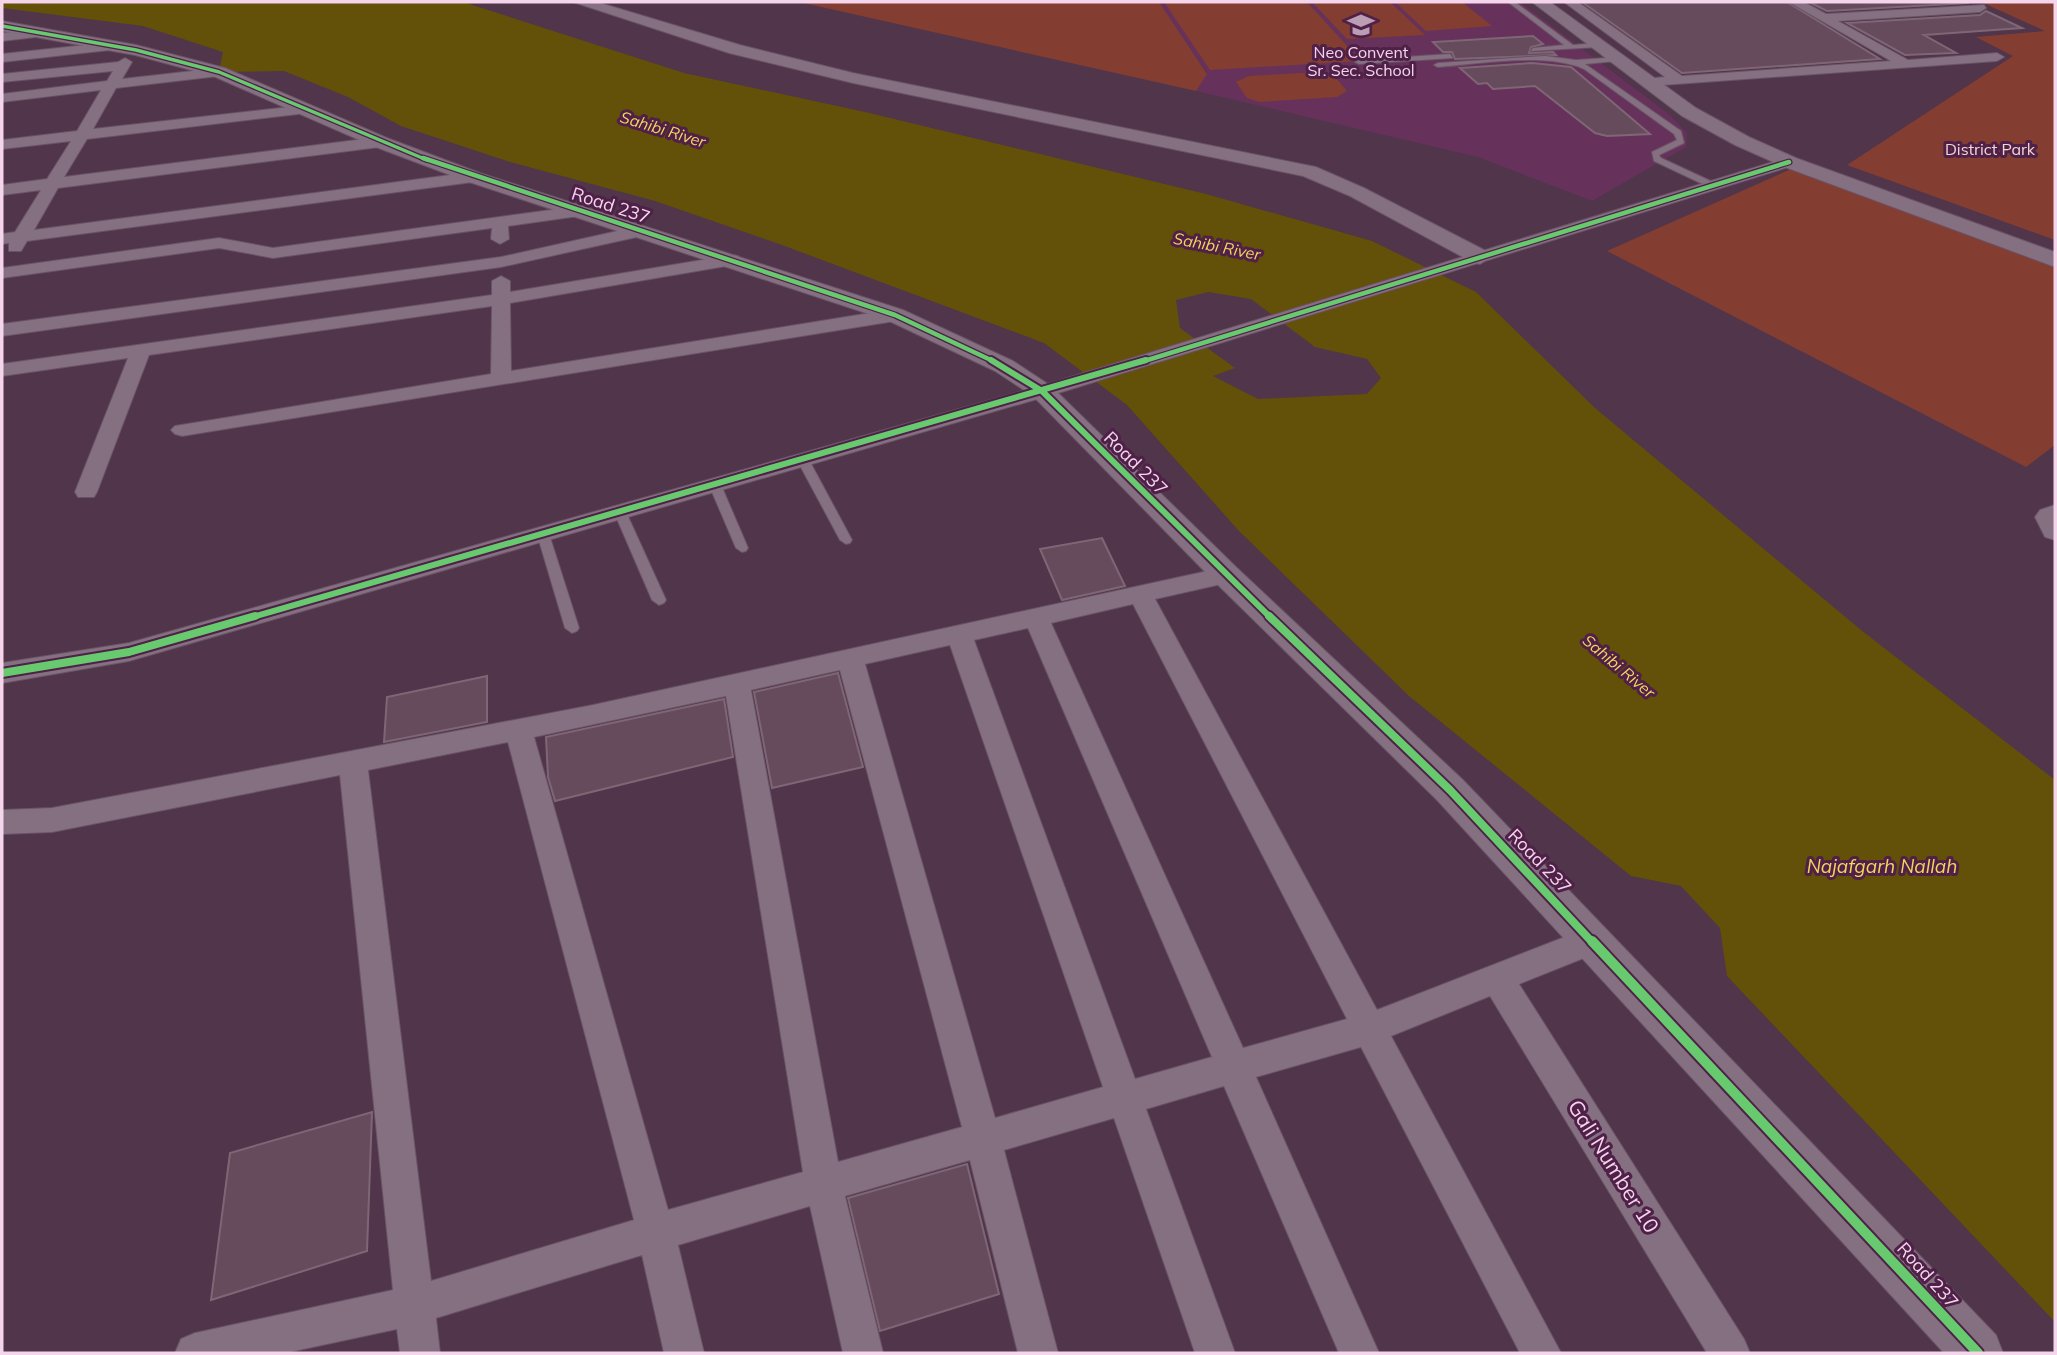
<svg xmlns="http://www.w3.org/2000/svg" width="2057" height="1355" font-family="Mulish,sans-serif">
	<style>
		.built { fill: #66325c }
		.green { fill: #843d31 }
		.water { fill: #635009; fill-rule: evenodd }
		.building { fill: #664b5d; stroke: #7f6675; stroke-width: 2 }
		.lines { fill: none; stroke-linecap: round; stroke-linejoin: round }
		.service-casing { stroke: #6a5265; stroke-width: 2 }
		.minor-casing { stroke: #6a5265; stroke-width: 2 }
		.tertiary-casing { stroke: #6a5265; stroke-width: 2 }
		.service { fill: #847081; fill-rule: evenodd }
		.minor { fill: #847081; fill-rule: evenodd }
		.tertiary { fill: #847081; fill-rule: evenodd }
		.cycleway-far4-casing { stroke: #4f2048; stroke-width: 6 }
		.cycleway-far3-casing { stroke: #4f2048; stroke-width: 7 }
		.cycleway-far2-casing { stroke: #4f2048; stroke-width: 10 }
		.cycleway-far1-casing { stroke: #4f2048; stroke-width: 12 }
		.cycleway-casing { stroke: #4f2048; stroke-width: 14 }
		.cycleway-far4 { stroke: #67ca6e; stroke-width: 3.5 }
		.cycleway-far3 { stroke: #67ca6e; stroke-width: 4.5 }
		.cycleway-far2 { stroke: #67ca6e; stroke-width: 6 }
		.cycleway-far1 { stroke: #67ca6e; stroke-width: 8 }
		.cycleway { stroke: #67ca6e; stroke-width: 10 }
		.labels { text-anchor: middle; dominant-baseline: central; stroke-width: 6; stroke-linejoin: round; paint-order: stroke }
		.far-poi-label { font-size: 16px; fill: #f4d5ec; stroke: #4f2048 }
		.far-water-label { font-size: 16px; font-style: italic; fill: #f5d45b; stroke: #4f2048 }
		.far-park-label { font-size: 16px; fill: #f0d7d1; stroke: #4f2048 }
		.street-label { font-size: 18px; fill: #f4d5ec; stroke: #4f2048 }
		.water-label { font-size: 19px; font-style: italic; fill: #f5d45b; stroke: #4f2048 }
		.near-street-label { font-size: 21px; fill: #f4d5ec; stroke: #4f2048 }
	</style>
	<rect width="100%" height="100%" fill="#50354b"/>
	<path class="built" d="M1156,2H1520L1670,115L1687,133L1686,147L1592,201L1478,157L1196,91L1207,73Z"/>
	<path class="green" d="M799,2H1159L1207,74L1196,91Z
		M1164,2H1307L1361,61L1210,70Z
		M1312,2H1390L1425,35L1347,39Z
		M1462,2L1492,26L1426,31L1396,3Z
		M1981,2H2055V240L1847,165L2013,56L1976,37L2045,31Z
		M1319,72L1334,76L1347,91L1337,97L1260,102L1247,98L1236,82L1249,76Z
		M1791,169L2055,262V445L2026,467L1607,251Z"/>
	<path class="water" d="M2,2H463L684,73L865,112L1206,194L1372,241L1476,292L1595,408L1861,630L2055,780V1322L1727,976L1720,928L1681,886L1631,876L1409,696L1239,531L1127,405L1044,343L782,245L655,201L510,162L401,126L348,97L284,71L219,72L223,52L143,26L2,8ZM1208,292L1251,299L1315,347L1367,359L1381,378L1367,394L1258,399L1213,376L1235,368L1180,328L1176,300Z"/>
	<path class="building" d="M1582,2H1787L1880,59L1682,73Z
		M1809,2H1966L1969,3L1827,11Z
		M1986,11L2022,28L1924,35L1956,53L1905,55L1847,23L1980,15Z
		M1533,36L1543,44L1531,47L1529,53L1553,52L1556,55L1455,59L1452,52H1443L1433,42Z
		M1532,63L1571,67L1650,134L1607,136L1595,133L1535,86L1493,89L1487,83L1478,84L1460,68Z
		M1102,538L1125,586L1062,600L1040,549Z
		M838,673L863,767L772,788L754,692Z
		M487,676V722L384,742L387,697Z
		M724,699L733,757L555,801L548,777L546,737Z
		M372,1112L367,1251L211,1300L230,1153Z
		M967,1164L999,1294L880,1331L848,1198Z"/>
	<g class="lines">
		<defs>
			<path id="service" d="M1508,2H1515L1573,45L1598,43L1602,45L1598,47L1531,51L1533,48L1564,45Z
				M1450,54L1453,58L1359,64L1355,62L1359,60Z
				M1545,56L1576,60L1620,57L1617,61L1585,64L1681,131L1684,143L1659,155L1661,158L1717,184V188H1711L1654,161L1652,152L1677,140L1674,134L1584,69C1546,52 1480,64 1438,67L1434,65L1438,63Z
				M803,456L809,460L852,540L850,543L846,544L840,540L797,460Z
				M715,481L721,485L748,548L746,551L742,552L736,548L709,485Z
				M620,508L626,512L666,600L664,603L659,605L652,600L614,512Z
				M543,530L549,534L579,628L577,631L572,633L565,628L537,534Z"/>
			<path id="minor" d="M1564,2H1578L1682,76L1891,61L1789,2H1804L1826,14L1984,5L1986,8L1980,12L1838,21L1908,60L1997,53L2004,57L1997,61L1649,86L1644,85V79L1665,77Z
				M40,29L46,33L45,36L2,41V33Z
				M114,42L119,43V49L2,62V54Z
				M125,58L132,62L122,79L219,68L226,72L219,76L116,88L93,129L307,105L314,109L307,113L87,139L64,177L380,137L388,142L380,147L58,188L34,230L473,172L481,177L473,182L27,241L21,251H9V243L2,244V234L15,232L41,190L2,195V185L47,179L71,141L2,149V140L77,131L101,90L2,102V94L107,81L113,71L2,82V74L118,62Z
				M1789,157L1797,162L1795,165L1065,391L129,661L2,683V663L129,643L1051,383Z
				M580,206L586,207V215L508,226L509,239L500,244L491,239L492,228L273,258L219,248L2,278V268L219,238L273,248Z
				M640,226L646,227L648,231L646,235L501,267L2,336V324L501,257Z
				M732,255L738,256L741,260L738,264L510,303L511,371L895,309L904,315L895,321L182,436L175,434L171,430L175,426L491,374L492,306L149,355L97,492L94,497H78L75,492L128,358L2,376V364L492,295V281L501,276L510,281V292Z
				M1226,567L1235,569L1238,575L1235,581L1155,599L1377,1010L1593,926L1604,930L1609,940L1604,950L1519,984L1744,1339L1750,1353H1707L1490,996L1391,1036L1561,1353H1520L1361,1047L1256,1077L1379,1353H1339L1224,1086L1146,1109L1235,1353H1195L1114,1118L1004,1150L1058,1353H1018L970,1160L845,1196L883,1353H843L810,1206L678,1245L704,1353H664L642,1255L436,1318L440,1353H400L397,1329L285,1353H175L181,1339L195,1333L393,1290L340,775L52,832L2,834V810L52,808L593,705ZM1133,604L1347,1019L1243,1048L1051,623ZM1028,628L1212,1057L1135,1079L974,640ZM950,645L1103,1087L995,1118L865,664ZM840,670L962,1127L838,1162L751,690ZM726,696L803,1172L668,1210L534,737ZM508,742L634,1220L431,1281L368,770Z"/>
			<path id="tertiary" d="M573,2H597L740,45L853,73L1316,167L1364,188L1488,252L1491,257L1480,264L1472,262L1350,196L1303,176L853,83L729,53Z
				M1532,2H1550L1696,108L1749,137L1796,158L2055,252V267L1782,166L1735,145L1682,116Z
				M2,21L136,45L225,68L387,138L480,173L903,310L1013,361L1051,386L1237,568L1463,780L1996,1335L2003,1353H1944L1437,800L1215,582L1033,396L995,371L887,320L466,181L373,146L213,76L135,55L2,31Z
				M2055,505V540L2045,537L2035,517L2040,510Z"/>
		</defs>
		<use href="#service" class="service-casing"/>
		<use href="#minor" class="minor-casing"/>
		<use href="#tertiary" class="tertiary-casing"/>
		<use href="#service" class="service"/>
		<use href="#minor" class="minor"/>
		<use href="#tertiary" class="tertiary"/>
		<defs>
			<path id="cycleway-far4" d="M2,26L136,50L219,72L427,160"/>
			<path id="cycleway-far3" d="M423,158L895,315L995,362
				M1141,362L1789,162"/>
			<path id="cycleway-far2" d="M991,360L1042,391L1271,618
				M249,618L1146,360"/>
			<path id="cycleway-far1" d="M1269,616L1450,790L1593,943
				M2,673L129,652L255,616"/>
			<path id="cycleway" d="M1592,941L1978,1353"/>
		</defs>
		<use href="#cycleway-far4" class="cycleway-far4-casing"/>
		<use href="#cycleway-far3" class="cycleway-far3-casing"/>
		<use href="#cycleway-far2" class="cycleway-far2-casing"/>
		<use href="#cycleway-far1" class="cycleway-far1-casing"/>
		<use href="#cycleway" class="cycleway-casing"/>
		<use href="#cycleway-far4" class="cycleway-far4"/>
		<use href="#cycleway-far3" class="cycleway-far3"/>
		<use href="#cycleway-far2" class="cycleway-far2"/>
		<use href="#cycleway-far1" class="cycleway-far1"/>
		<use href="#cycleway" class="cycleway"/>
	</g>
	<defs>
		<symbol id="school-bare" viewBox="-9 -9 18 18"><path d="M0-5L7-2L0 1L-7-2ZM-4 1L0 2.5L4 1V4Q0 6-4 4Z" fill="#bb9db4" stroke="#4f2048" stroke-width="2.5" paint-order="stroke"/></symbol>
	</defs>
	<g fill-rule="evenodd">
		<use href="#school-bare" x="1342" y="6" width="38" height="38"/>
	</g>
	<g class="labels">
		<g class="far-poi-label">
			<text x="1361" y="52">Neo Convent<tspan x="1361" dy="18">Sr. Sec. School</tspan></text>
		</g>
		<g class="far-water-label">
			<text transform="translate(663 129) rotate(17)">Sahibi River</text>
			<text transform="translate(1217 246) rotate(11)">Sahibi River</text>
			<text transform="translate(1619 666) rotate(40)">Sahibi River</text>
		</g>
		<g class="far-park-label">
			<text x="1990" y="149">District Park</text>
		</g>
		<g class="street-label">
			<text transform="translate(611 205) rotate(18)">Road 237</text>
			<text transform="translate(1136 463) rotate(45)">Road 237</text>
			<text transform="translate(1540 861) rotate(46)">Road 237</text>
			<text transform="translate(1928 1275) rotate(48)">Road 237</text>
		</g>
		<g class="water-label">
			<text x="1882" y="866">Najafgarh Nallah</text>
		</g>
		<g class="near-street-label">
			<text transform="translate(1614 1166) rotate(58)">Gali Number 10</text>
		</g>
	</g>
	<rect width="2057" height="1355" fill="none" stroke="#f4d5ec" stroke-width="7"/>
</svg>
